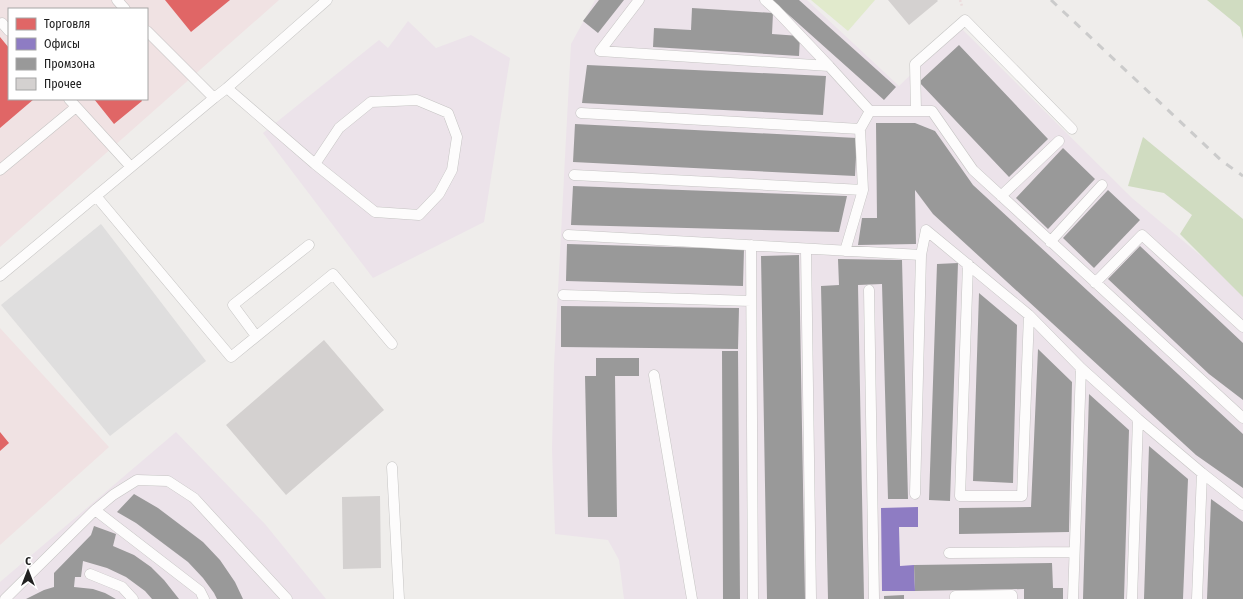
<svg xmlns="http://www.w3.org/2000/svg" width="1243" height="599" font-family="'Fira Sans Condensed',sans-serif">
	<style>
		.commercial { fill: #f0e2e3; fill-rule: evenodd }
		.industrial { fill: #ece3ea }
		.grass { fill: #e1eacc }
		.forest { fill: #d0dcc1 }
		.parking { fill: #dfdede }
		.shops { fill: #e06666 }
		.offices { fill: #8e7cc3 }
		.industry { fill: #999 }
		.building { fill: #d4d1d0 }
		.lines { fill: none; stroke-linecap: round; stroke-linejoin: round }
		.service-casing { stroke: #c5c4c3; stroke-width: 11 }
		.path { stroke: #ecdcdd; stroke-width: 2.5; stroke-dasharray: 2 2; stroke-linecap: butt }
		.service { stroke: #fdfcfc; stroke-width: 10 }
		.rail { stroke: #cbcbcb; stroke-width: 3; stroke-dasharray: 8 8; stroke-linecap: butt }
	</style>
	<rect width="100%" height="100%" fill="#efedeb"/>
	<path class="commercial" d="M0,0H279L0,247ZM9,9H147V99H9Z
		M0,328L109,447L0,545Z"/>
	<path class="industrial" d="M595,0H807L899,86L960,27L1132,198L1243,291V599H624L619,560L608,540L555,534L552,449L554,366L571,44Z
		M408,21L436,48L471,35L510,58L484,222L373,278L263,133L379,40L388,48Z
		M176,432L265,524L326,599H0V582Z"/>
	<path class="grass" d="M811,0H875L848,31Z"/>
	<path class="forest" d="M1207,0H1243V39L1240,27Z
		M1143,137L1243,219V297L1180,234L1192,215L1164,193L1128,186Z"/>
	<path class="parking" d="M101,224L206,361L110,436L1,305Z"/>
	<path class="shops" d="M165,0H230L191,32Z
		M0,37L9,48V99H34L0,128Z
		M94,99H141L142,101L114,124Z
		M0,432L9,443L0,451Z"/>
	<path class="offices" d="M918,507V527H899L900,566L914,565L915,591H882L881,508Z"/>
	<path class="industry" d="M599,0H624L598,33L583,21Z
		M772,0H799L896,87L884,100Z
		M692,8L773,13L772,34L800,36L799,56L653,47L654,28L691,30Z
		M959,45L1048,139L1009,177L919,82Z
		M587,65L826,76L823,115L582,103Z
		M876,123H915L935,131L973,185L1243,434V488L1196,455L933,214L915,190L916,244L858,245L862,218H877Z
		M575,124L857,138L855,176L573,162Z
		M1063,148L1095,179L1048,229L1016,198Z
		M573,186L847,196L839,232L571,225Z
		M1108,190L1140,220L1094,268L1063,238Z
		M567,244L744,249L743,286L566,281Z
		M1140,246L1243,343V400L1209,374L1108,279Z
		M799,255L805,599H767L761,256Z
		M838,259L902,260L908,499H888L882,284L858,285L864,599H828L821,286L839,285Z
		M958,263L950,501L929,500L937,264Z
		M979,293L1017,325L1013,483L973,481Z
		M561,306L739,308L738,349L561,347Z
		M1038,349L1072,382L1069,532L959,534V508L1031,507Z
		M722,351H738L740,599H723Z
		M596,358H639V376H615L617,517H588L585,376H596Z
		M1089,394L1129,430L1124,599H1083Z
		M1149,446L1188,479L1183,599H1144Z
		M134,494L158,508L203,542L220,560L235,582L243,599H217L214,593L203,578L188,562L136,523L117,512Z
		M1211,499L1243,522V599H1207Z
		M94,526L116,534L113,546L134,555L151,567L164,580L179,599H152L145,591L126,577L107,568L83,561L81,577H75L74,587L93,589L105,593L116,599H26L44,590L54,587V573L91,535Z
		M1052,563L1053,588H1063V599H1024V589L915,591L914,565Z
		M904,595V599H884V596Z"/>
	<path class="building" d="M888,0H937L938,1L909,25Z
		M324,340L384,410L286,495L226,425Z
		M380,496L381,568L343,569L342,497Z"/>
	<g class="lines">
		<defs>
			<path id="service" d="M117,0L125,9
				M765,0L775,9L829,66
				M2,23L9,31
				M147,31L214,98
				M600,51L829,66L870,111
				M600,51L639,0
				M227,88L315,164L375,212L419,215L439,194L452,170L457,137L448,113L417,100L371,102L339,128L315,164
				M69,99L131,167
				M916,111L915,64L965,20L1072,129
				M581,113L860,129
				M0,170L76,107
				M574,175L863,190
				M96,196L231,357L333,274L392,344
				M1001,196L1059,141
				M568,235L921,255
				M1050,242L1102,185
				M751,245L753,599
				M806,249L811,599
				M845,251L863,190L860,129L870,111H932L973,170L1243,418
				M968,264L960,496H1022L1029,315
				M0,276L214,98L227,88L327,0
				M1095,283L1142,235L1243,327
				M869,290L874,599
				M563,295L751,301
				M256,336L233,305L309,245
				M654,375L692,599
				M392,467L399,599
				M915,494L921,255L926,230L1029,315L1081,368L1138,419L1202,473L1243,505
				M95,510L200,591L204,599
				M949,553L1074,552
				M90,574L122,587L133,599
				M5,599L95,510L113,495L137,480L168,481L194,498L287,599
				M955,599V596L1012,595V599
				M1073,599L1081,368
				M1132,599L1138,419
				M1197,599L1202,473"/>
		</defs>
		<use href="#service" class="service-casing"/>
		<path class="path" d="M960,0L962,6"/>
		<use href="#service" class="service"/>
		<path class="rail" d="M1051,0L1222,161L1243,176"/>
	</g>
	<rect x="8" y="8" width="140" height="92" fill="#ffffff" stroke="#a6a6a6"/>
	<rect x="16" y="18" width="20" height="12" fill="#e06666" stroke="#a6a6a6"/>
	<text x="44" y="28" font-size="12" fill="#212121">Торговля</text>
	<rect x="16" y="38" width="20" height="12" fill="#8e7cc3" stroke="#a6a6a6"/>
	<text x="44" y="48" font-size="12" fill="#212121">Офисы</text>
	<rect x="16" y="58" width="20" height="12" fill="#999999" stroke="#a6a6a6"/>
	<text x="44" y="68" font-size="12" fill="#212121">Промзона</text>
	<rect x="16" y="78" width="20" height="12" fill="#d4d1d0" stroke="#a6a6a6"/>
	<text x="44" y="88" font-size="12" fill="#212121">Прочее</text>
	<g transform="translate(28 571)" stroke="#ffffff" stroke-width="3" paint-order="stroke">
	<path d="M0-3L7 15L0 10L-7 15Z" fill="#212121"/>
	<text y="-6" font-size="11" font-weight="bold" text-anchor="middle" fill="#212121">С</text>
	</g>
</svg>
